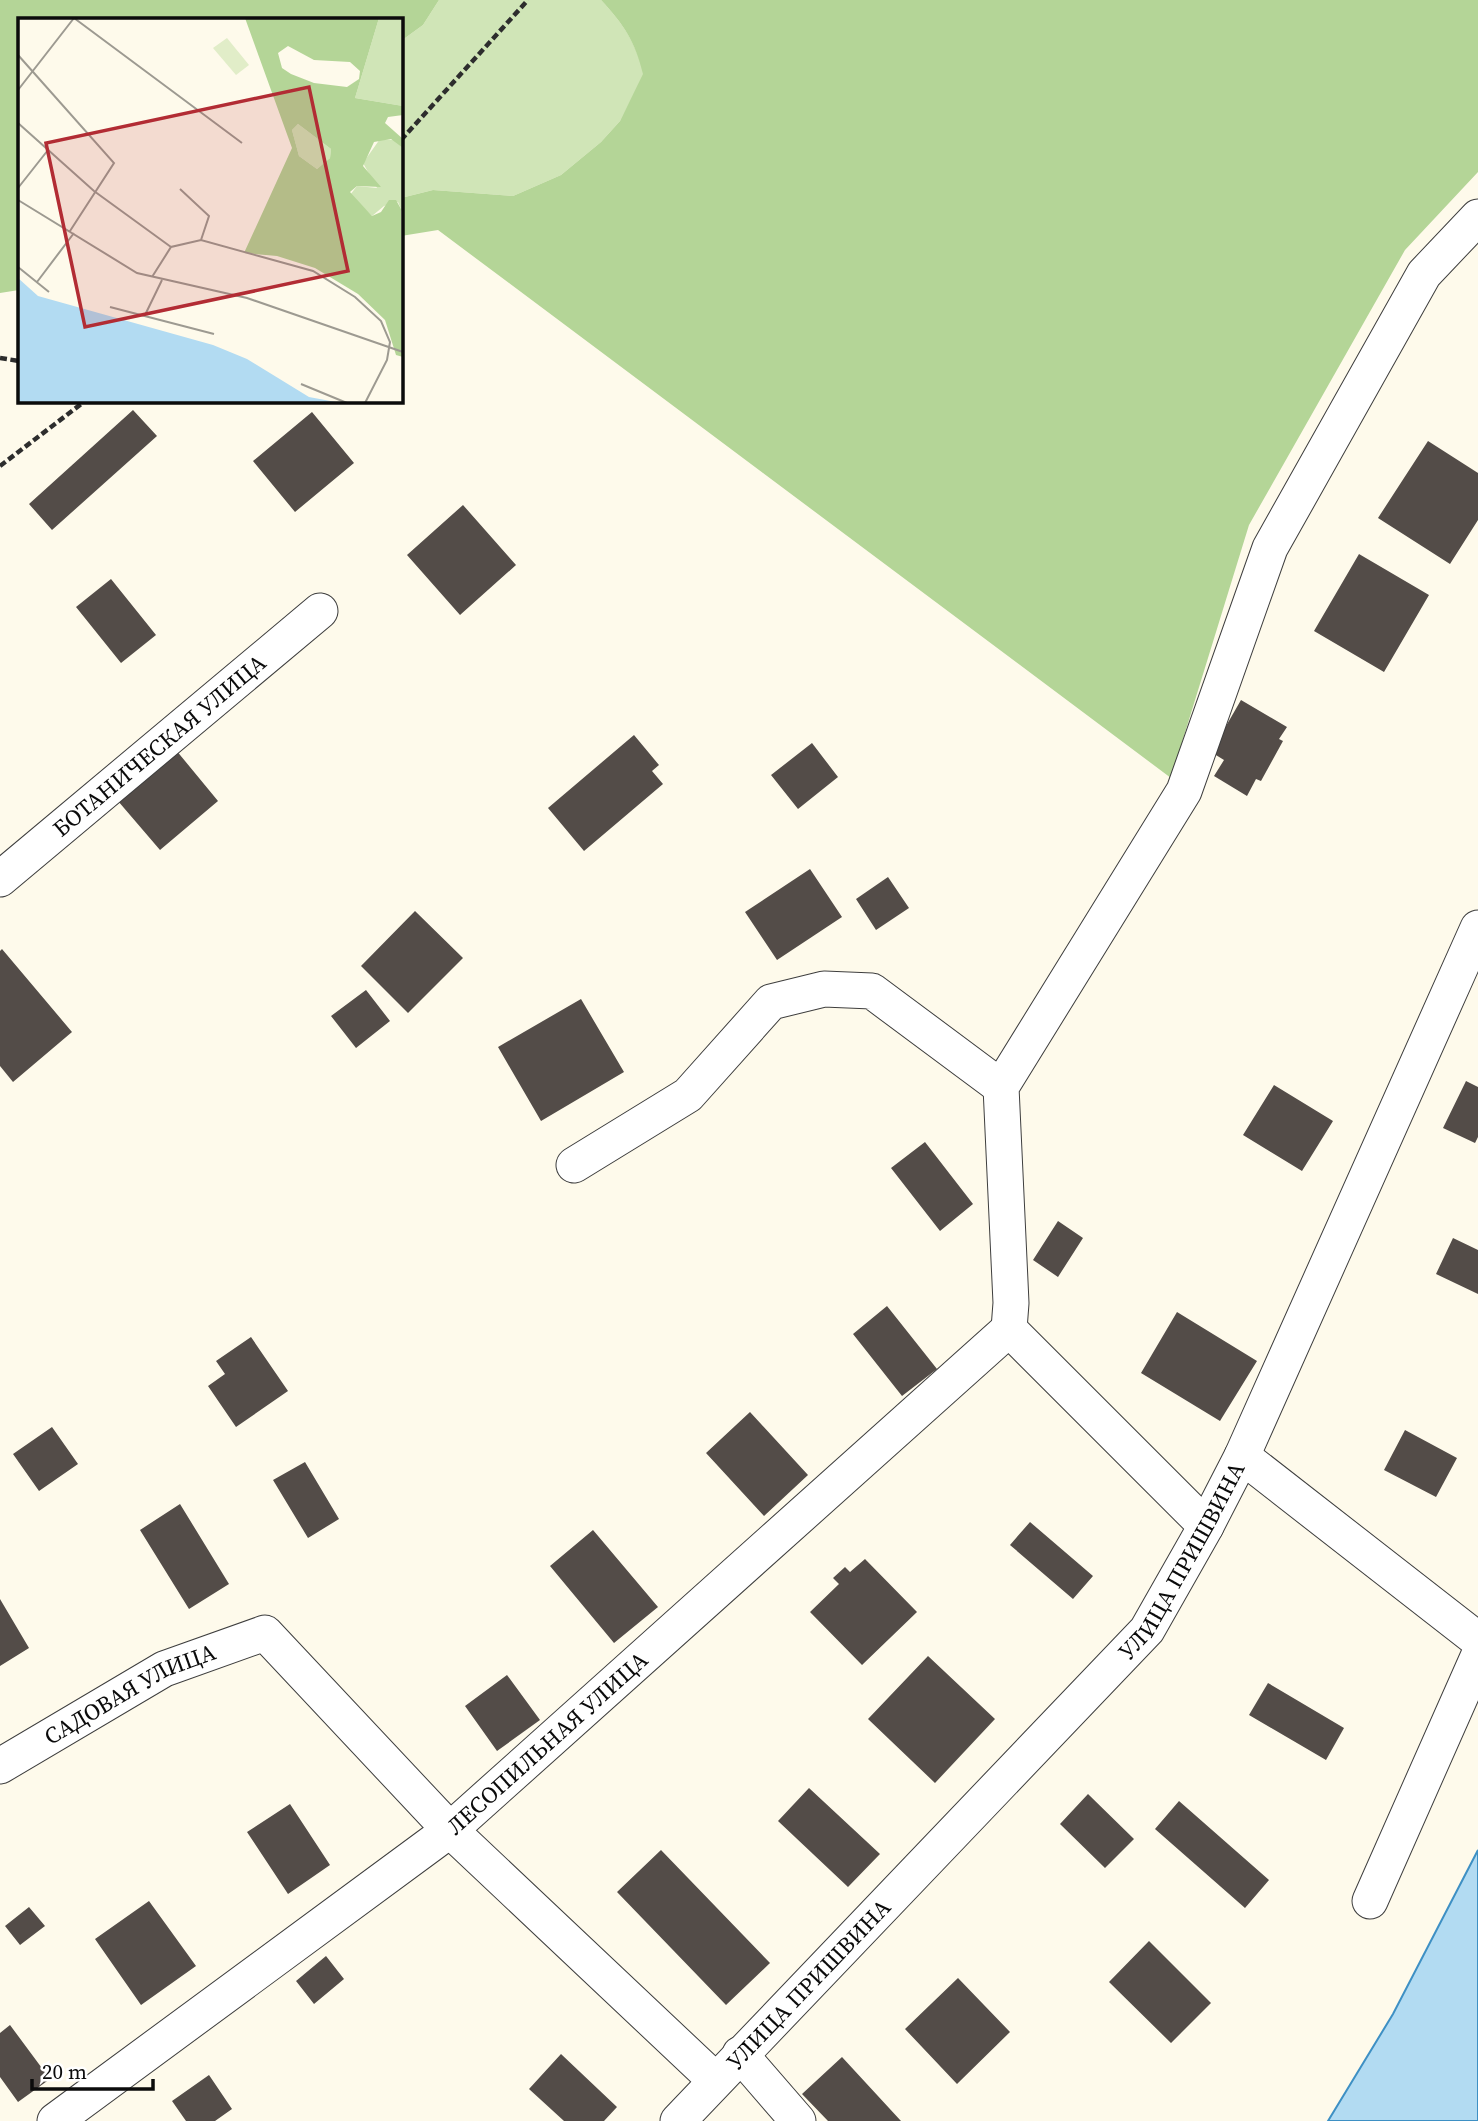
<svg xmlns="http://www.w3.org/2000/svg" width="1478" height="2121" font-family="'Source Serif 4',serif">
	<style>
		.green { fill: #d0e5b7 }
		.forest { fill: #b4d597 }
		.water { fill: #b2dbf2; stroke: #3e90c4; stroke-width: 2 }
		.building { fill: #534c48 }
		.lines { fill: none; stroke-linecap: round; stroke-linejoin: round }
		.street-casing { stroke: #3e3e3e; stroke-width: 37 }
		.path { stroke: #2d2d2d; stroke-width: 4.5; stroke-dasharray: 7 3.5; stroke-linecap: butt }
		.street { stroke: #fff; stroke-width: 35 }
		.labels { text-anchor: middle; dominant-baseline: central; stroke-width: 7; stroke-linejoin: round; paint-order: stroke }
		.street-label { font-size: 23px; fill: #0b0b0b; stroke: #fff }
		.inset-road { fill: none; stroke: #9d9a91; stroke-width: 2 }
		.view { fill: #b22c34; fill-opacity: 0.15; stroke: #b22c34; stroke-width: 3.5 }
		.inset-edge { fill: none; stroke: #0b0b0b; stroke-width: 3.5 }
	</style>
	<rect width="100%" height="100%" fill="#fefaeb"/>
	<path class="green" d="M439,0H601C624,25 635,41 644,74L620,121L601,142L561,175L513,196L433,190L401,198V41L423,25Z"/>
	<path class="forest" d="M0,0H439L423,25L401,41V19H19V290L0,293Z
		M601,0H1478V172L1405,250L1249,525L1171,778L438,230L401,236V198L433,190L513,196L561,175L601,142L620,121L643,74C635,41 624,25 601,0Z"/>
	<path class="water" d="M1478,1850V2121H1328L1393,2014Z"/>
	<path class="building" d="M133,410L157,436L52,530L29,504Z
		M312,412L354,463L295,512L253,461Z
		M1428,441L1478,473V520L1450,564L1378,518Z
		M463,505L516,565L460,615L407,555Z
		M1359,554L1429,595L1384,672L1314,631Z
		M111,579L156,635L121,663L76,607Z
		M1241,700L1287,727L1279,739L1283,741L1261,781L1256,779L1247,796L1214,776L1224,760L1211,752Z
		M634,735L659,765L652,771L663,784L584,851L548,808Z
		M812,743L838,777L798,809L771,775Z
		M171,744L218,801L160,850L112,794Z
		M810,869L842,917L777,960L745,912Z
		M888,877L909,908L876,930L856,899Z
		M415,911L463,958L408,1013L361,966Z
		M2,949L72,1032L13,1082L0,1066V951Z
		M366,990L390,1021L356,1048L331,1016Z
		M581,999L624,1072L541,1121L498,1047Z
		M1466,1081L1478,1087V1137L1475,1143L1443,1128Z
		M1274,1085L1333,1121L1302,1171L1243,1135Z
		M925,1142L973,1204L940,1231L891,1168Z
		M1058,1221L1083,1238L1058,1277L1033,1260Z
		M1453,1238L1478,1250V1294L1436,1274Z
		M887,1306L937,1369L902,1396L853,1334Z
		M1177,1312L1257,1361L1220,1421L1141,1373Z
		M251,1337L288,1391L236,1427L208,1386L225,1374L216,1361Z
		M750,1412L808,1475L764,1516L706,1453Z
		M52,1427L78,1464L39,1491L13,1454Z
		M1405,1430L1457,1458L1436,1497L1384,1470Z
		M305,1462L339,1519L308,1538L273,1480Z
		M180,1504L229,1584L189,1609L140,1530Z
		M1030,1522L1093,1576L1073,1599L1010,1545Z
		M593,1530L658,1607L614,1643L550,1566Z
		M865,1559L917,1612L862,1665L810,1612L839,1584L833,1578L845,1567L850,1572Z
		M0,1599L29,1648L0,1666Z
		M928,1656L995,1719L935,1783L868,1719Z
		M507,1675L540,1720L497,1751L465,1706Z
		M1268,1683L1344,1728L1326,1760L1249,1715Z
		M809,1788L880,1854L848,1887L778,1821Z
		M1088,1794L1134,1839L1105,1868L1060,1824Z
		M1179,1801L1269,1880L1245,1908L1155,1829Z
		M290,1804L330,1865L288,1894L247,1832Z
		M661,1850L770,1963L726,2005L617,1892Z
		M149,1901L196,1966L141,2005L95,1939Z
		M29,1907L45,1926L20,1945L5,1926Z
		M1149,1941L1211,2003L1171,2043L1109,1982Z
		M326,1956L344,1979L314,2004L296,1981Z
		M958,1978L1010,2032L957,2084L905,2029Z
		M10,2025L50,2079L18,2102L0,2077V2033Z
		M561,2054L617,2107L604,2121H564L529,2089Z
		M842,2057L901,2121H828L802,2094Z
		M209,2075L232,2109L215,2121H186L172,2101Z"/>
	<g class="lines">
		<defs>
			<g id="street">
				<path id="s1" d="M0,879L320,611"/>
				<path d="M574,1165L688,1095L771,1002L824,989L872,991L1001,1087"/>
				<path d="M1242,1456L1478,1640"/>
				<path d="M1206,1526L1009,1329L1011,1303L1001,1087L1184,791L1270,548L1424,274L1478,217"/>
				<path id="s2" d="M0,1766L164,1669L265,1633L450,1830L715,2080"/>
				<path d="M1370,1901L1478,1657"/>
				<path d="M740,2054L798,2121"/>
				<path id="s3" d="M55,2121L450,1830L1009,1329"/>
				<path id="s4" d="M678,2121L1147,1630L1206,1526L1242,1456L1478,928"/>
			</g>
		</defs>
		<use href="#street" class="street-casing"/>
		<path class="path" d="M401,140L528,0
			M0,358L19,361
			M0,466L85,401"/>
		<use href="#street" class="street"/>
	</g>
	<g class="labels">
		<g class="street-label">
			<text stroke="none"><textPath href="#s1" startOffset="208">БОТАНИЧЕСКАЯ УЛИЦА</textPath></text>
			<text stroke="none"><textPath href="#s4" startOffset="756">УЛИЦА ПРИШВИНА</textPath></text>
			<text stroke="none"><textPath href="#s2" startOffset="149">САДОВАЯ УЛИЦА</textPath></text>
			<text stroke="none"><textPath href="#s3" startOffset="621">ЛЕСОПИЛЬНАЯ УЛИЦА</textPath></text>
			<text stroke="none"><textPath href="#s4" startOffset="189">УЛИЦА ПРИШВИНА</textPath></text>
		</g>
	</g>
	<g transform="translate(18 18)">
		<rect width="385" height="385" fill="#fefaeb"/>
		<path d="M361,0H385V88L337,80ZM280,106L313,131L312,140L299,151L281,138L274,112ZM362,121L376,122L385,130V196L380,184L366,188L354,198L332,177L339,168L359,170L345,145Z" fill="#d0e5b7"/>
		<path d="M227,0H361L337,80L385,88V97L370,99L367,105L385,121V130L373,121L356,124L345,148L363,169L339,168L332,174L354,198L363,194L371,182H378L383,191L385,339L378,337L367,302L340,276L297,250L259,238L226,235L274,130ZM270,28L296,42L332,44L342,53L341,61L329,69L296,65L273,56L264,50L260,35ZM280,106L313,131L312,140L299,151L281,138L274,112Z" fill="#b4d597" fill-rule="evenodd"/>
		<path d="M209,20L231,47L218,57L195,30Z" fill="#e1edc8"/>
		<path d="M0,260L20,278L195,327L229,341L291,379L323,385H0Z" fill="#b2dbf2"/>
		<path class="inset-road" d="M56,0L224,125M0,37L96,145L52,213M0,72L56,0M0,105L76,173L153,229M0,170L30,132M162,171L191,198L183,222M0,182L119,255L229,280L385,334M0,249L31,274M134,259L153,229L183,222L295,253L337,279L363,303L372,324L369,342L347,385M19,264L56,215M92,289L196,316M127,297L144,262M283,366L329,385"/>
		<path class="view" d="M291,69L330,253L67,309L28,125Z"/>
		<rect width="385" height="385" class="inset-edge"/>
	</g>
	<path d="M32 2079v10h121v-10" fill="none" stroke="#0b0b0b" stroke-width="3.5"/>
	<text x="42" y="2079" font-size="21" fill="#0b0b0b" stroke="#ffffff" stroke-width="5" paint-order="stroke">20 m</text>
</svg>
